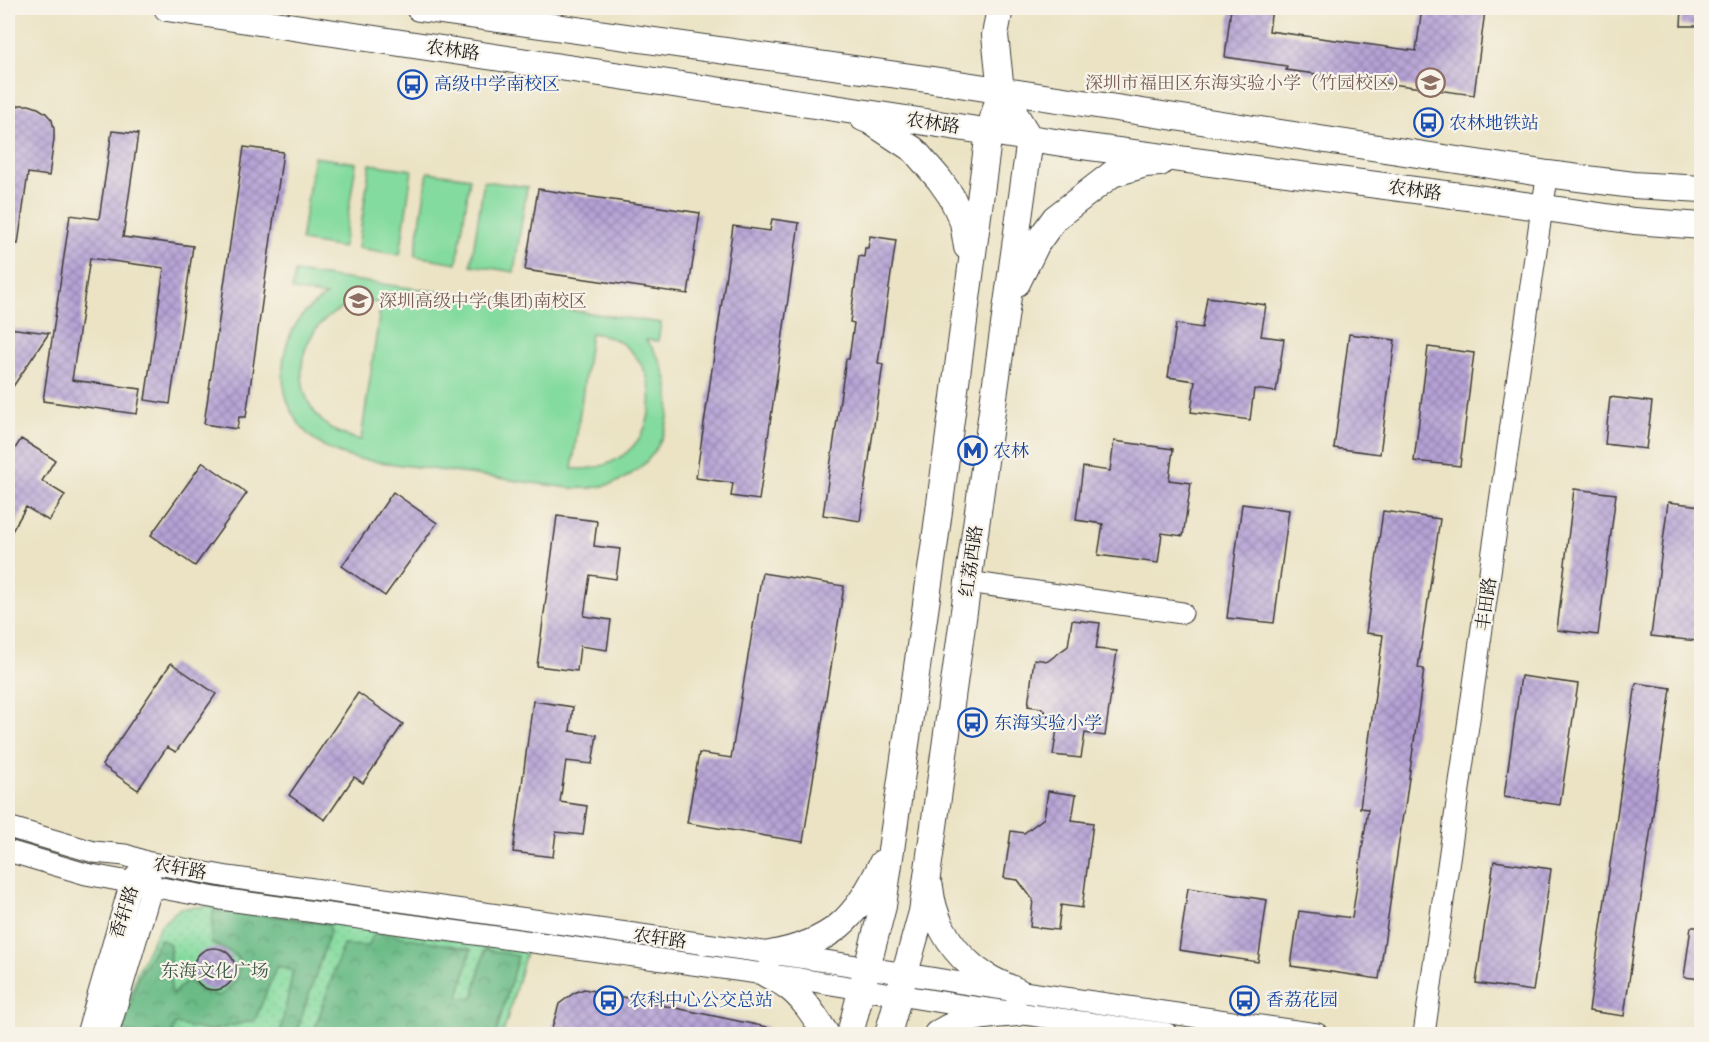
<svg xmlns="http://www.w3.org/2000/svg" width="1709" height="1042" font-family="Alegreya,'Noto Serif SC',serif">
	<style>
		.green { fill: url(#green-dots); stroke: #507c5e; stroke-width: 1.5 }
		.forest { fill: url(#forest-crowns); stroke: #446c51; stroke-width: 1.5 }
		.pitch { fill: #84db9f; stroke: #507c5e; stroke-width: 1.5; fill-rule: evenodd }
		.building { fill: url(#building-cross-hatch) }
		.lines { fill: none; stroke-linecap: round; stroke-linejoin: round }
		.minor-casing { stroke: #3b3a35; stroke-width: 23 }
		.major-casing { stroke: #3b3a35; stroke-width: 28 }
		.minor { stroke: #fff; stroke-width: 21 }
		.major { stroke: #fff; stroke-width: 26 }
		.labels { text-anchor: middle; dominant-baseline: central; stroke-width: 4.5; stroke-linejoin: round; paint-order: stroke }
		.street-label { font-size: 18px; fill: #1c1c1c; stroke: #f7f3e8 }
		.education-label { font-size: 18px; fill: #785e54; stroke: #f7f3e8; text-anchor: end }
		.transit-label { font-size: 18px; fill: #164399; stroke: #f7f3e8; text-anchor: start }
		.park-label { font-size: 18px; fill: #3b5543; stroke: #f7f3e8 }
	</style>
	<defs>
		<pattern id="green-dots" width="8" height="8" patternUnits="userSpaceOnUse" patternTransform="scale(1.5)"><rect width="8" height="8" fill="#84db9f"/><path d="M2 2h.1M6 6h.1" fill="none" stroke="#71bb88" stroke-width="1.8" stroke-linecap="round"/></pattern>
		<pattern id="forest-crowns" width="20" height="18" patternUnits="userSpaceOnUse" patternTransform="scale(1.5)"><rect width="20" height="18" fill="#6bbb86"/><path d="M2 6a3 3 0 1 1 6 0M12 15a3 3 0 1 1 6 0" fill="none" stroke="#57976d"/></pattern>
		<pattern id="building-cross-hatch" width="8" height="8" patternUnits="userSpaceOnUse" patternTransform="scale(1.5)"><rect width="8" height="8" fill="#b6a2d6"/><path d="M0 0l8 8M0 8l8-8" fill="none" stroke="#9383ad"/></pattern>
	</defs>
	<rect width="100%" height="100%" fill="#f7f3e8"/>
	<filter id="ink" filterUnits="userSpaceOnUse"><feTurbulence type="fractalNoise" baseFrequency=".0167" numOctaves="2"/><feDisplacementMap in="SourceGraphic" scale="12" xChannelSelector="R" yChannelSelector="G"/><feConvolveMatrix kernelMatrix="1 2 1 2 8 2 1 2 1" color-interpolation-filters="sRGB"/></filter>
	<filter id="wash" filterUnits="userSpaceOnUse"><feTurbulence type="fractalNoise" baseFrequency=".008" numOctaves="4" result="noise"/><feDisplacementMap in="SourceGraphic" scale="24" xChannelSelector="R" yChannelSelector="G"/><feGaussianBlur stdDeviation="1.35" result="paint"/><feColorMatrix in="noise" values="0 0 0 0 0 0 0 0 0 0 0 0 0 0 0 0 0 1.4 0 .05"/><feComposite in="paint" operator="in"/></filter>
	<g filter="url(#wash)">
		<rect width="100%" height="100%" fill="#ebe3c4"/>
		<path class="green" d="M213,906L527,949L503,1034H118L137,972L160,926L180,908Z"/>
		<path class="forest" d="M213,911L237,912L329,924L330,932L296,1034H280L293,971L277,966L255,1020L209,1031L175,1024L172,1034H122L139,975L160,939L170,944V976L172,995L187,980L205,993L219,996C235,984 242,978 238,957L230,952L211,943Z
			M375,932L471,949L459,998H473L485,949L518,956L496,1034H313L343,945L368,946Z"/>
		<path class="pitch" d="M314,157L356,163L343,248L301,241Z
			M370,164L412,170L400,255L358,248Z
			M428,172L470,178L457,263L415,256Z
			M484,181L527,187L514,272L471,265Z
			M295,272L661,323L658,341L646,340C685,384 675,455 619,481C603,488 587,489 570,488L358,459C347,456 337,454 327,448C284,426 271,369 294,328C301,314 313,304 326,296L292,290ZM367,302L381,303L361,440C352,438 343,435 335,431C293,406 291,346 328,317C339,308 353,304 367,302ZM591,333C675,342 671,473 572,469Z"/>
		<g id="blocks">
			<path class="building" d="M1231,8H1272L1269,31L1416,51L1422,8H1462L1485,11L1474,95L1286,70L1287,66L1225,57Z
				M1682,8H1701V26H1681Z
				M20,105H29L38,108L46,113L52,120L54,129V139L49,176L28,173L18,244L8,243V109Z
				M112,131L138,134L123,237L193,246L170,404L145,400L164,268L90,258L72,380L141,389L137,414L43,401L70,215L99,219Z
				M244,147L283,152L246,417H239L237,429L204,424Z
				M538,189L700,213L688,294L525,270Z
				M772,219L799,223L759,500L731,496L733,483L696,478L733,226L770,231Z
				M870,236L896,240L878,363L883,364L860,521L823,515L846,359H849L854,323L850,322L859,256L864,257L865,248H868Z
				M1207,297L1266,305L1261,336L1284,339L1276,392L1254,389L1250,420L1191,412L1195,381L1168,377L1176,324L1202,328Z
				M8,328L49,333L8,394Z
				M1349,334L1395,340L1380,454L1334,448Z
				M1428,347L1474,353L1460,466L1414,461Z
				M1610,397L1652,402L1646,449L1605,444Z
				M21,439L55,460L42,481L65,495L49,521L26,507L8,538V460Z
				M1114,441L1173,449L1169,480L1191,483L1183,536L1162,533L1158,563L1098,555L1103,524L1076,520L1083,467L1110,471Z
				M203,462L247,493L195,566L151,535Z
				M1574,489L1616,494L1598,635L1557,630Z
				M393,492L437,523L385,596L342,566Z
				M1668,502L1701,506V601L1697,641L1651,636Z
				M1242,504L1289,510L1274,623L1227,618Z
				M1383,511L1440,519L1418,668L1424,669L1404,814H1403L1379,979L1291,966L1299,911L1352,918L1368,809L1360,808L1383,635L1366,633Z
				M557,516L597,521L594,546L620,549L616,579L590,575L584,616L611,620L607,650L580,646L577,671L537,666Z
				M762,573L844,586L803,842L687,823L699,753L731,758Z
				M1072,620L1100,623L1096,649L1117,651L1105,736L1085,733L1081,758L1053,755L1057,729L1042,708L1028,706L1034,659L1048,661L1068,646Z
				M171,663L216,694L176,752L167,747L138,790L102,765Z
				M1521,676L1578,684L1560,805L1504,797Z
				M1636,683L1671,688L1624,1016L1589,1011Z
				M358,693L403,724L363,783L354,777L325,820L289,795Z
				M533,701L573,707L570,731L597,735L592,764L566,761L560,802L587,806L583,835L556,832L553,857L513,852Z
				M1048,791L1076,795L1072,820L1093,823L1082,908L1061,905L1058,930L1030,927L1033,900L1018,880L1004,878L1011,831L1024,833L1044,818Z
				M1494,861L1551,869L1533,991L1476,983Z
				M1188,888L1267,900L1258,962L1179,950Z
				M1691,927H1701V979L1684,977Z
				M193 969a21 21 0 1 1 42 0a21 21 0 1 1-42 0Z
				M584,989L767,1027L766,1035H550L559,1004L574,993Z"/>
		</g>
	</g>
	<g filter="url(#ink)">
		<use href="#blocks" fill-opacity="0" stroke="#3b3a35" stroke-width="1.5"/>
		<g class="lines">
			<defs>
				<path id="minor" d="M968,582L1182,613
					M8,827L94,852L125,855L146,862L228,877L806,958L968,984L1317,1034
					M8,851L86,874L221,899L800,979L960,1005L1167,1034
					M87,1034L131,882L139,872
					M108,1034L152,886L149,874
					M1424,1034L1542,208L1548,174"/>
				<path id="major" d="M167,8L841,109L1081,146L1483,199L1634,221L1702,226
					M419,8L933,80L1548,174L1633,185L1702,189
					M863,118L870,121L914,150L939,179L951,196L963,222L967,247
					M1017,283L1037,243L1055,218L1112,174L1145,164L1160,163
					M930,887C933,917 948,946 971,965C984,977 1001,984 1017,991
					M770,954C831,943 857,919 882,863
					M766,974C773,978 781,981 787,986C804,998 815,1017 826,1034
					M850,1034L883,906L935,541L989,132L1001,91L995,35L1000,8
					M888,1034L922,912L1030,139L1001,91
					M937,1034C964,1016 987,1015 1017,1013"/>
			</defs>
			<use href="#minor" class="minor-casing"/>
			<use href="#major" class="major-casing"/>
			<use href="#minor" class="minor"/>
			<use href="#major" class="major"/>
		</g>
	</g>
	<defs>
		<symbol id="school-ring" viewBox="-11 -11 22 22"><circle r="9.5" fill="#f7f3e8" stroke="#8d6e63" stroke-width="1.5"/><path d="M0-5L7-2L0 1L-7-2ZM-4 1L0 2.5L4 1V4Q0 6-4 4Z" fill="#8d6e63"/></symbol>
		<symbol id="bus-ring" viewBox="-11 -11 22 22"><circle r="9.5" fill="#f7f3e8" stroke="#1a4fb4" stroke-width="1.5"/><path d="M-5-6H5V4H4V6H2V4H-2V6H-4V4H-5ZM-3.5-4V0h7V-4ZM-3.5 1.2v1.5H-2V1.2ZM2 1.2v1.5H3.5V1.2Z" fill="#1a4fb4"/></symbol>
		<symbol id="metro-ring" viewBox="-11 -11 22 22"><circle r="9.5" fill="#f7f3e8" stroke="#1a4fb4" stroke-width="1.5"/><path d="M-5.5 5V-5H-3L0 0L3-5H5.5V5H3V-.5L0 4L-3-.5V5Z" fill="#1a4fb4"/></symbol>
	</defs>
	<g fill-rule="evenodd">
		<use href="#school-ring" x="1414" y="66" width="33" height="33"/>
		<use href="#bus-ring" x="396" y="68" width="33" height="33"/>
		<use href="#bus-ring" x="1412" y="106" width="33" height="33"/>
		<use href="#school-ring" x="342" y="284" width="33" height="33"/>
		<use href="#metro-ring" x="956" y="434" width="33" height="33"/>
		<use href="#bus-ring" x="956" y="706" width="33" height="33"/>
		<use href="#bus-ring" x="592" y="984" width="33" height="33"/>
		<use href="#bus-ring" x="1228" y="984" width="33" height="33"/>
	</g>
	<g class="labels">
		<g class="street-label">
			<text transform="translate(453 50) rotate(8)">农林路</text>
			<text transform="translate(933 123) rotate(9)">农林路</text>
			<text transform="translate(1415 190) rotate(8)">农林路</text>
			<text transform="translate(971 561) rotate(-82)">红荔西路</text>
			<text transform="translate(1486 604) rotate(-82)">丰田路</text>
			<text transform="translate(180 868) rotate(11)">农轩路</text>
			<text transform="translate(124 912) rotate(-72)">香轩路</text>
			<text transform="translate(660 938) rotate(8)">农轩路</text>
		</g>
		<g class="education-label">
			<text x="1409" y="83">深圳市福田区东海实验小学（竹园校区）</text>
			<text x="379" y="301" text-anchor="start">深圳高级中学(集团)南校区</text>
		</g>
		<g class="transit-label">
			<text x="434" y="84">高级中学南校区</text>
			<text x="1449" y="123">农林地铁站</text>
			<text x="993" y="451">农林</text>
			<text x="994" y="723">东海实验小学</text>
			<text x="629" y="1000">农科中心公交总站</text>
			<text x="1266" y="1000">香荔花园</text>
		</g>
		<g class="park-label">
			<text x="215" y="971">东海文化广场</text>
		</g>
	</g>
	<rect width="1709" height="1042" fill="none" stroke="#f7f3e8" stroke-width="30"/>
</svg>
